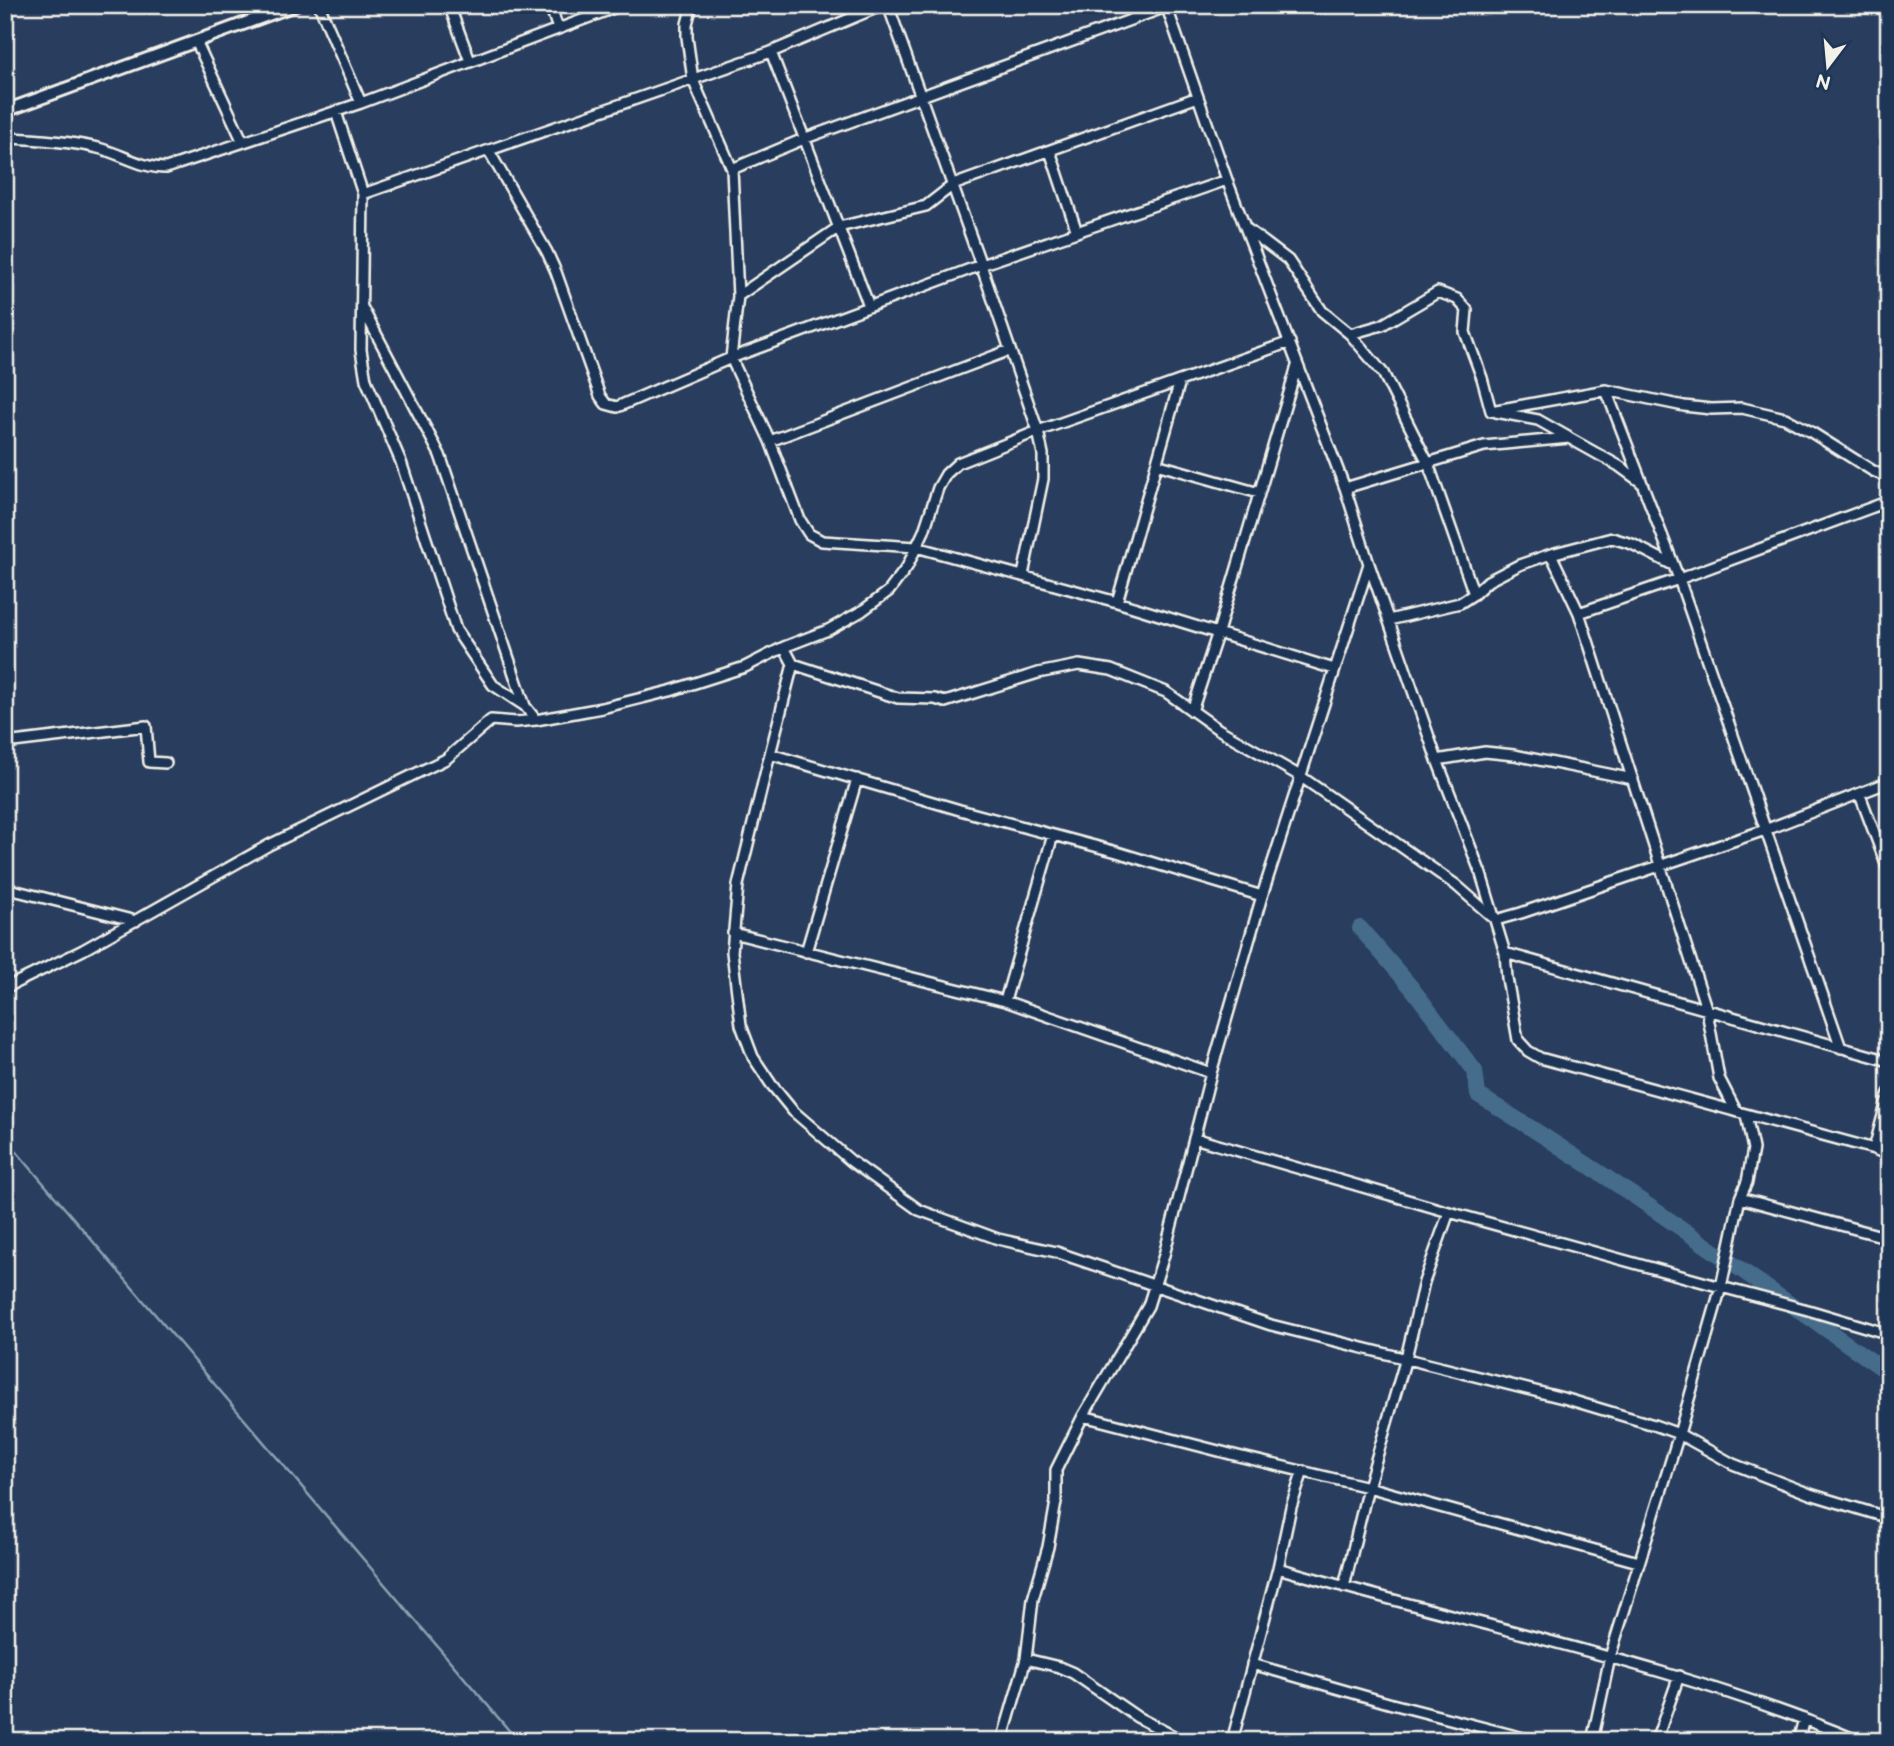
<svg xmlns="http://www.w3.org/2000/svg" width="1894" height="1746" font-family="'Balsamiq Sans',sans-serif">
	<style>
		.lines { fill: none; stroke-linecap: round; stroke-linejoin: round }
		.stream { stroke: #8aa2b0; stroke-width: 2.5 }
		.river { stroke: #446d8b; stroke-width: 16 }
		.minor-casing { stroke: #f4f1e8; stroke-width: 14 }
		.tertiary-casing { stroke: #f4f1e8; stroke-width: 16 }
		.minor { stroke: #1d3557; stroke-width: 9 }
		.tertiary { stroke: #1d3557; stroke-width: 10 }
	</style>
	<rect width="100%" height="100%" fill="#293d5f"/>
	<filter id="ink" filterUnits="userSpaceOnUse"><feTurbulence type="fractalNoise" baseFrequency=".0143" numOctaves="2"/><feDisplacementMap in="SourceGraphic" scale="14" xChannelSelector="R" yChannelSelector="G"/><feConvolveMatrix kernelMatrix="1 2 1 2 8 2 1 2 1" color-interpolation-filters="sRGB"/></filter>
	<g filter="url(#ink)">
		<g class="lines">
			<path class="stream" d="M5,1138L518,1741"/>
			<path class="river" d="M1360,928L1411,987L1475,1071L1478,1095C1619,1181 1753,1279 1889,1373"/>
			<defs>
				<path id="minor" d="M319,5L361,103
					M449,5L470,61
					M550,5L558,29
					M692,5L687,24V37L693,80L732,169L738,296L731,358L770,441L800,520L809,534L822,541L916,547L1117,602L1334,669
					M888,5L981,265L1038,431L1043,454V479L1023,575
					M1166,5L1227,180L1345,488L1369,564L1437,760L1481,874L1505,953L1507,978L1518,1040L1528,1051L1540,1058L1874,1149L1889,1155
					M196,41L243,142
					M771,52L869,306
					M336,112L363,194L771,52L883,5
					M5,138C36,139 68,141 98,148C122,154 141,168 166,168L361,103L622,5
					M489,151L547,252L556,272L600,396L606,404L617,407L731,358L981,265L1227,180
					M1050,151L1077,232
					M732,169L806,138L1166,7L1167,5
					M363,194L361,350L366,380L401,462L456,630L493,685L525,706L536,720
					M1247,229L1288,260L1322,311L1350,334L1383,373L1428,463L1474,594
					M738,296L839,227L926,206L953,185L1198,97
					M362,307L440,455L525,706
					M1350,334L1382,325L1438,292L1457,299L1467,310L1465,332L1482,378L1491,411
					M1606,390L1679,579L1841,1048
					M1491,411L1606,390L1684,406L1711,409L1742,408L1785,418L1811,432L1873,471L1889,478
					M1496,412L1538,420L1568,437
					M770,441L1010,350
					M1156,464L1259,493
					M1345,488L1484,446L1569,438L1619,466L1641,482
					M1551,554L1579,613L1707,1011L1719,1078L1736,1111
					M1117,602L1180,381
					M1579,613L1679,579L1889,501
					M1389,620L1460,603L1474,594L1488,581L1519,565L1551,554L1612,538L1632,544L1673,565
					M784,647L793,664L770,754L738,885L732,952L741,1025L753,1057L771,1084L793,1111L851,1161L919,1210L998,1239L1056,1252L1271,1325L1567,1399L1654,1425L1679,1434L1721,1287L1808,1310L1889,1334
					M793,664L898,698L935,699L945,702L1038,673L1079,665L1111,670L1166,692L1218,729L1300,776L1456,885L1496,920L1521,913L1765,830L1889,782
					M1192,711L1218,632L1297,366
					M5,743L146,726L149,762L166,763
					M770,754L960,810L1117,852L1262,896
					M1437,760L1485,752L1514,755L1633,779
					M1860,795L1889,872
					M5,888L136,921
					M733,933L1005,1001L1211,1073
					M806,952L857,779
					M1505,953L1889,1061
					M5,988L83,950L269,845L446,759L491,720L516,722L536,720L602,708L670,691L745,667L784,647L828,630L862,611L889,591L907,567L924,531L938,488L946,474L958,463L1038,431L1290,342
					M1005,1001L1053,835
					M1194,1138L1449,1212L1721,1287L1740,1198L1747,1182L1753,1149L1746,1115
					M1874,1149L1889,1093
					M1740,1198L1889,1238
					M1083,1416L1238,1456L1368,1487L1638,1562
					M1278,1568C1472,1625 1672,1663 1859,1741
					M1344,1587L1368,1487L1406,1358L1424,1282L1449,1212
					M1026,1659L1059,1667L1073,1673L1137,1717L1183,1741
					M1252,1664L1392,1704L1535,1741
					M1002,1741L1026,1659L1033,1599L1048,1547L1056,1502V1470L1083,1416L1148,1306L1164,1255L1211,1073L1262,896L1369,564
					M1232,1741L1278,1568L1291,1507L1303,1471
					M1592,1741L1610,1657L1679,1434L1733,1464L1810,1494L1889,1518
					M1656,1741L1679,1676
					M1798,1741L1804,1719"/>
				<path id="tertiary" d="M5,111L295,5"/>
			</defs>
			<use href="#minor" class="minor-casing"/>
			<use href="#tertiary" class="tertiary-casing"/>
			<use href="#minor" class="minor"/>
			<use href="#tertiary" class="tertiary"/>
		</g>
	</g>
	<rect width="1894" height="1746" fill="none" stroke="#1d3557" stroke-width="28"/>
	<rect x="14" y="14" width="1866" height="1718" fill="none" stroke="#f4f1e8" stroke-width="2.5" filter="url(#ink)"/>
	<g transform="translate(1828 66) rotate(196)" stroke="#1d3557" stroke-width="5" paint-order="stroke">
	<path d="M0-5L12 26L0 18L-12 26Z" fill="#f4f1e8"/>
	<text y="-10" font-size="19" font-weight="bold" text-anchor="middle" fill="#f4f1e8">N</text>
	</g>
</svg>
